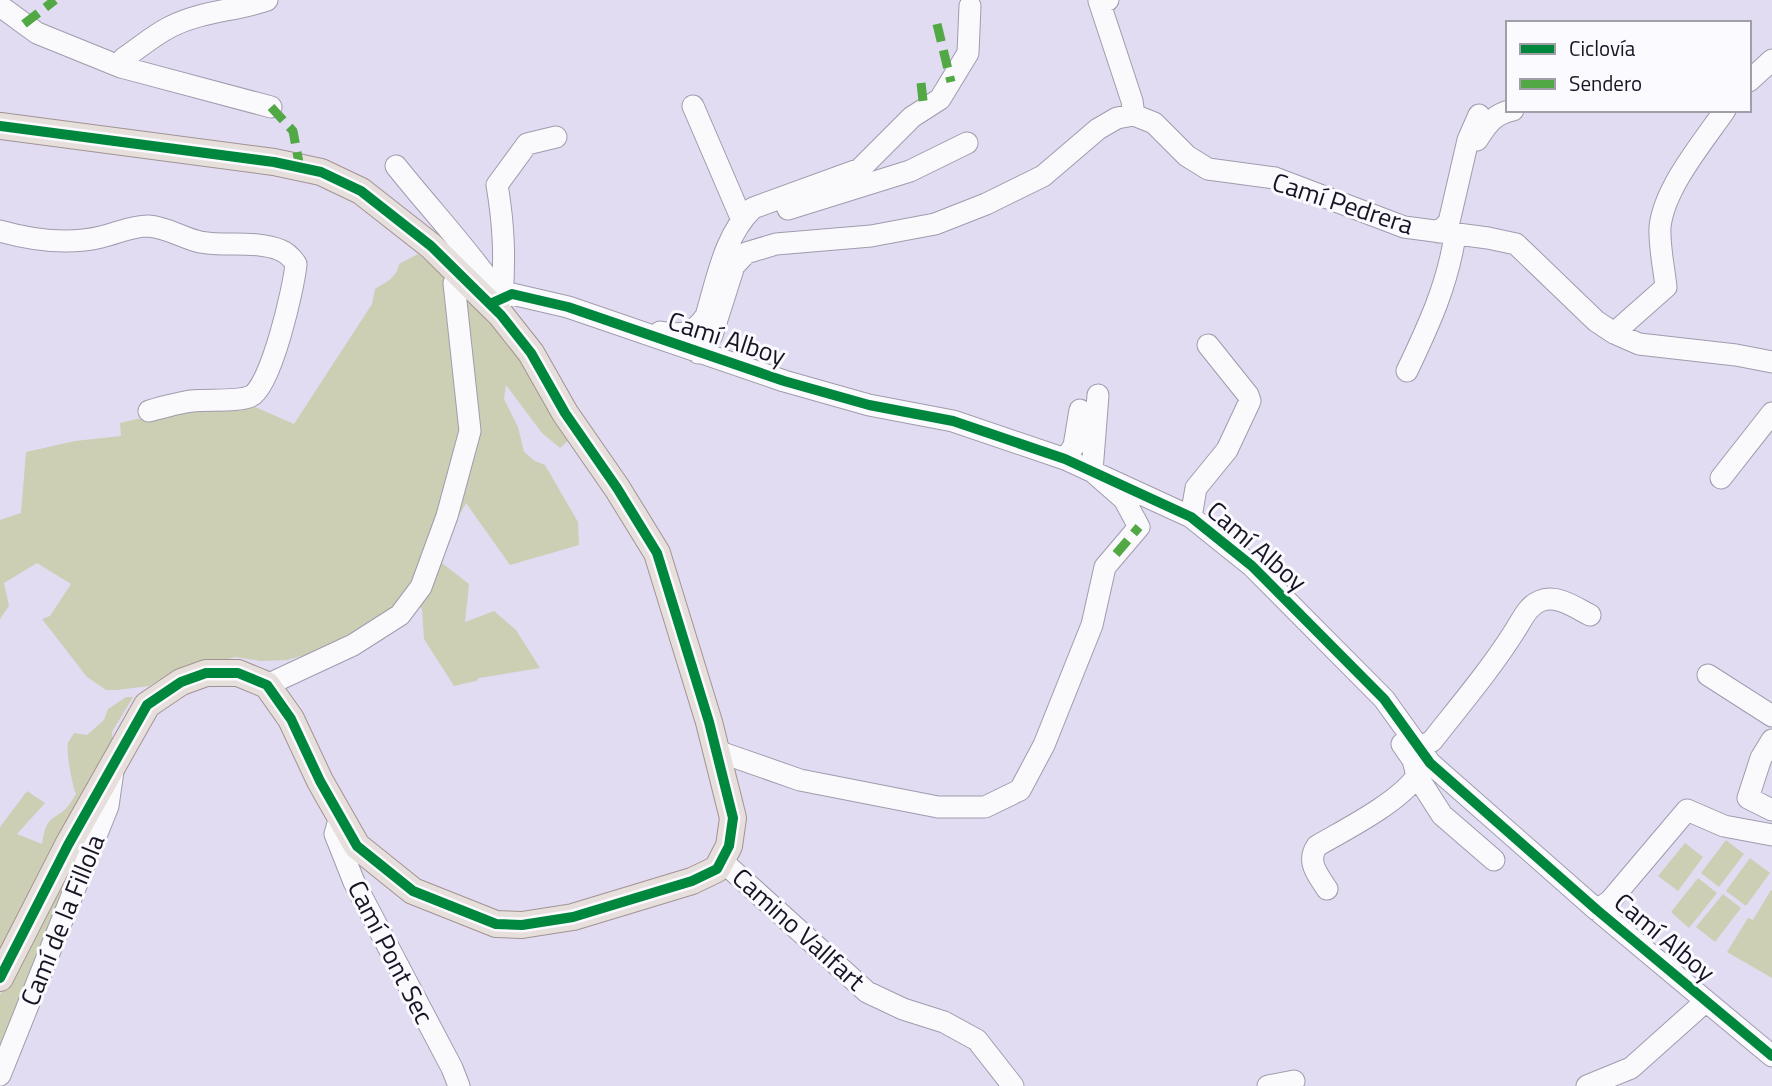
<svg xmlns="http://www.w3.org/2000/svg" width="1772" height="1086" font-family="'Titillium Web',sans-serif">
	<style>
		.green { fill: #cccfb3 }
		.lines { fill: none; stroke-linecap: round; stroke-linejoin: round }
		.minor-casing { stroke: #a09bad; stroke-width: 23 }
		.major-casing { stroke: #a29393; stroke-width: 28 }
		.minor { stroke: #fafafd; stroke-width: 21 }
		.major { stroke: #e6dfdb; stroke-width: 26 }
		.quiet { stroke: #52a844; stroke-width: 9; stroke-dasharray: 18 9; stroke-linecap: butt }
		.cycleway-casing { stroke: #fbfaff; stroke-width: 15 }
		.cycleway { stroke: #00873e; stroke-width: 10 }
		.labels { text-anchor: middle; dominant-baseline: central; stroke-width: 6; stroke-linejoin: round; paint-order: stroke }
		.street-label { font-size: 26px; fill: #181424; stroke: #fbfaff }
	</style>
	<rect width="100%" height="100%" fill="#e1dcf2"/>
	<path class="green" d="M418,254L494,318L572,437L560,448L542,433L506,385L504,399L518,427L524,452L535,461L545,465L578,522L579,545L510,565L466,503L444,544L442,563L469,584L465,622L494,611L516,630L540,668L479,678L476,681L454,686L424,639L422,609L409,595L391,613L323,650L287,660L260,661L235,657L166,676L149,686L117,690H106L87,677L42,619L50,616L71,584L37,563L4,583L9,606L0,619V520L21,513L26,452L75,441L121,436L120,423L197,405L246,403L294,424L372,304L375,289C386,282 397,278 399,264Z
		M126,697H133L112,732L113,749L0,961V827L27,791L45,803L17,834L42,844C46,824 45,823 62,812C68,808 72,800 76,794C72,785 66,752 68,743C69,740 72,737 74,733L87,735L104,720L108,709Z
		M93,814L0,1058V995Z
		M1726,840L1744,854L1719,887L1701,873Z
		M1685,843L1703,857L1678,891L1658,876Z
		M1750,858L1770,873L1746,906L1726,891Z
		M1698,878L1717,893L1689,928L1671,912Z
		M1771,890L1772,891V978L1727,952L1748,918L1753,920Z
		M1723,894L1741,908L1715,942L1696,927Z"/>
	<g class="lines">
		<defs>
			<path id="minor" d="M1108,0L1099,1L1132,101L1134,115
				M0,6L37,33L121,67L271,107
				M121,67L124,58C139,48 154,35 170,27C201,11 235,11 267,0
				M1749,81L1772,60
				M693,106L742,220
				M1477,140C1488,123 1494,114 1513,110
				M396,166C431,210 471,252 502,298
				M788,209L910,171L967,143
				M0,231C32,240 68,245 101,237C118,233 131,226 148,226C167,227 182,238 200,242C226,247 256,240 280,250C288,253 292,258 296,264C294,287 271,387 251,396C240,402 207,399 192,401C177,403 163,407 149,411
				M1439,232L1449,222L1468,140L1479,115
				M502,298C505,258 504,226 497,185L527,144L556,137
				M490,304L512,294L568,307L784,381L869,405L953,421L1065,459L1191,517L1252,566L1384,699L1430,763L1597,910L1772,1056
				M660,332C681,336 693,335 706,316C717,279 725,234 753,208L860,169L912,117L940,99L968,53L970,6
				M1614,333L1666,287C1664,268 1659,246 1660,227C1664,188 1703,142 1725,110
				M698,353L712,335L734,266L746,253L776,244L871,236L935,224L986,204L1043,176L1098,129L1117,118L1134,115L1154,123L1187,156L1208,169L1275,178L1404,227L1488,238L1516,244L1596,321L1614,333L1639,344L1736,355L1772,362
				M1407,371C1428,327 1448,284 1455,235
				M1065,459L1074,446L1080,410
				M1721,478L1772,413
				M1191,517L1196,488L1227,450L1250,401L1248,395L1208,345
				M1708,675L1772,716
				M267,685L353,645L400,615L421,587L447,516L470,431L454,283L460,274
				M1772,740L1761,758L1748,798L1772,810
				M1419,748L1432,741C1461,704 1491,669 1516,629C1523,618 1528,606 1540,601C1557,594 1576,608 1590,615
				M717,751L800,780L938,807H985L1020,790L1044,745L1092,625L1105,567L1139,527L1124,499L1092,471L1098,395
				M1417,776L1442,815L1494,860
				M340,816L335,834L354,882L452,1068L459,1086
				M721,860L867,992L903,1009L944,1022L977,1040L1013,1086
				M1327,889C1318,875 1306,862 1317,846C1346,829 1398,803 1417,776L1413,760L1402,744
				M1597,910L1610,901L1687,810L1724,826L1772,835
				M0,1075L108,806L113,771
				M1268,1086L1294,1081
				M1587,1086L1631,1068L1706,1001"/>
			<path id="major" d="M0,126L274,162L321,172L361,191L431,246L501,315L531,353L565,413L617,488L657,553L709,722L733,818L729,846L717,869L692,881L573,917L522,925L496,924L413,891L357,846L320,781L291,719L267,685L238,673H206L181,682L147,705L68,845L0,978"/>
		</defs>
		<use href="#minor" class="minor-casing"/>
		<use href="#major" class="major-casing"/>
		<use href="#minor" class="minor"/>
		<use href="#major" class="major"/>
		<path class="quiet" d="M24,24L55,0
			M937,24L951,82
			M921,83L924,109
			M271,107L293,131L300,168
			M1116,554L1139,527"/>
		<defs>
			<path id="cycleway" d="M0,126L274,162L321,172L361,191L431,246L501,315L531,353L565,413L617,488L657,553L709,722L733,818L729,846L717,869L692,881L573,917L522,925L496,924L413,891L357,846L320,781L291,719L267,685L238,673H206L181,682L147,705L68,845L0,978
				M490,304L512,294L568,307L784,381L869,405L953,421L1065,459L1191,517L1252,566L1384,699L1430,763L1597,910L1772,1056"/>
		</defs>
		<use href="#cycleway" class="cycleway-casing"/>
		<use href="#cycleway" class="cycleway"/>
	</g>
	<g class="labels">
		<g class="street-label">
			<text transform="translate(1343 203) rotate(18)">Camí Pedrera</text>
			<text transform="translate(727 338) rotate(18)">Camí Alboy</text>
			<text transform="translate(1257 546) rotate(41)">Camí Alboy</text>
			<text transform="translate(62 920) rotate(-68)">Camí de la Fillola</text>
			<text transform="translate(799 929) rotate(42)">Camino Vallfart</text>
			<text transform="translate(1665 937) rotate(40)">Camí Alboy</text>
			<text transform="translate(391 952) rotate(63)">Camí Pont Sec</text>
		</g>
	</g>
	<rect x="1506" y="21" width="245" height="91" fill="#fbfaff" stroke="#a09ea7" stroke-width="2"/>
	<rect x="1520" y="44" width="35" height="10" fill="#00873e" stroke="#a09ea7" stroke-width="2"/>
	<text x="1569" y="56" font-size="21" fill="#181424">Ciclovía</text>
	<rect x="1520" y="79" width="35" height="10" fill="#52a844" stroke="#a09ea7" stroke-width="2"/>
	<text x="1569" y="91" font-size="21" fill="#181424">Sendero</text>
</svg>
